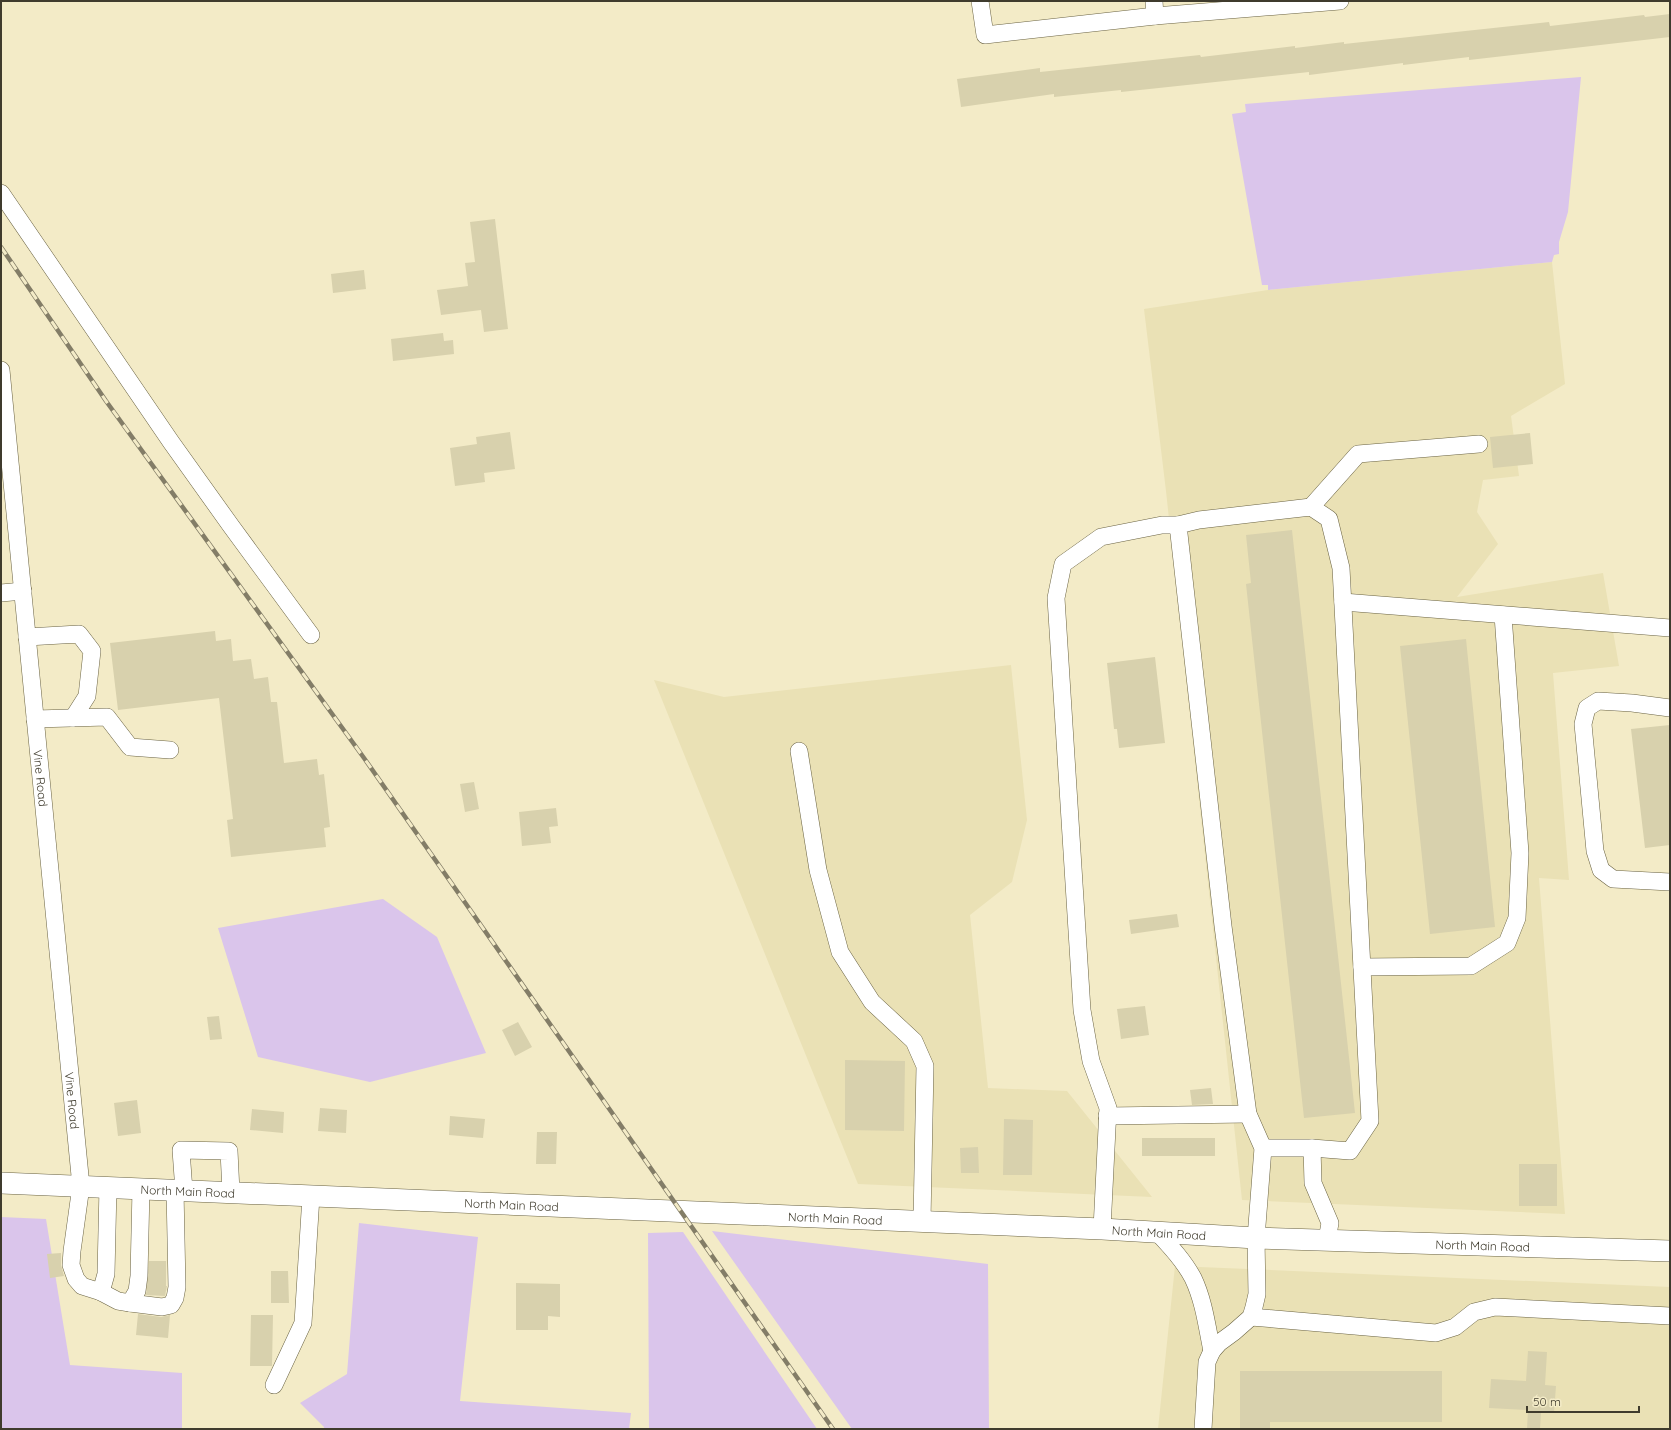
<svg xmlns="http://www.w3.org/2000/svg" width="1671" height="1430" font-family="Quicksand,sans-serif">
	<style>
		.built { fill: #eae1b5 }
		.green { fill: #dac5eb }
		.building { fill: #d8d1ad }
		.lines { fill: none; stroke-linecap: round; stroke-linejoin: round }
		.minor-casing { stroke: #6a6343; stroke-width: 18 }
		.major-casing { stroke: #6a6343; stroke-width: 22 }
		.minor { stroke: #fff; stroke-width: 17 }
		.major { stroke: #fff; stroke-width: 21 }
		.rail-casing { stroke: #837d67; stroke-width: 4.5 }
		.rail { stroke: #f3ebc7; stroke-width: 3; stroke-dasharray: 9; stroke-linecap: butt }
		.labels { text-anchor: middle; dominant-baseline: central; stroke-width: 3; stroke-linejoin: round; paint-order: stroke }
		.street-label { font-size: 12px; fill: #3f3b2d; stroke: #f3ebc7 }
	</style>
	<rect width="100%" height="100%" fill="#f3ebc7"/>
	<path class="built" d="M1552,262L1565,384L1511,416L1519,476L1483,480L1477,512L1498,544L1457,597L1603,573L1619,666L1553,673L1569,880L1539,878L1565,1214L1242,1200L1166,491L1144,309L1268,290Z
		M1011,665L1027,820L1012,882L970,915L988,1088L1067,1091L1152,1197L858,1184L654,680L724,697Z
		M1175,1266L1670,1287V1429H1158Z"/>
	<path class="green" d="M1581,77L1568,212L1559,242V254L1554,255L1552,262L1268,290V285H1262L1232,114L1246,112L1245,104Z
		M383,899L437,937L486,1053L370,1082L258,1057L218,928Z
		M1,1217L46,1219L70,1365L182,1373V1429H1Z
		M359,1223L478,1237L460,1401L631,1413L629,1429H324V1427L300,1403L347,1374Z
		M712,1231L988,1264L989,1429H852Z
		M683,1232L817,1429H649L648,1233Z"/>
	<path class="building" d="M1670,14V37L1469,60V57L1403,65V63L1309,75V72L1121,92V90L1054,97V94L961,107L957,79L1040,68V72L1200,55L1201,57L1295,46V48L1344,42V44L1549,22L1550,26L1644,15L1645,17Z
		M495,219L508,329L484,332L481,310L441,315L437,290L468,286L465,263L475,262L470,222Z
		M364,270L366,289L333,293L331,274Z
		M443,333L444,341L453,340L454,354L393,361L391,339Z
		M510,432L515,469L484,473L485,482L455,486L450,448L477,444L476,437Z
		M1530,433L1533,464L1493,468L1490,437Z
		M1292,530L1355,1113L1304,1118L1246,584L1251,583L1246,535Z
		M215,631L216,641L231,639L233,661L251,659L254,679L268,677L271,702H277L284,763L317,759L319,775L324,774L330,827L324,828L326,847L231,857L227,820L233,819L219,698L118,710L110,643Z
		M1466,639L1495,927L1430,934L1400,646Z
		M1155,657L1165,743L1119,748L1117,729H1114L1107,663Z
		M1670,725V845L1645,848L1631,729Z
		M474,782L479,809L465,812L460,784Z
		M556,808L558,826L549,827L551,843L522,846L519,812Z
		M1177,914L1179,927L1131,934L1129,920Z
		M1145,1006L1149,1035L1121,1039L1117,1009Z
		M219,1016L222,1039L210,1040L207,1017Z
		M518,1022L532,1047L515,1056L502,1030Z
		M845,1060L905,1061L904,1131L845,1130Z
		M1211,1088L1213,1104L1192,1105L1190,1090Z
		M137,1100L141,1133L118,1136L114,1103Z
		M320,1108L347,1110L346,1133L318,1131Z
		M252,1109L284,1112L283,1133L250,1130Z
		M450,1116L485,1119L483,1138L449,1135Z
		M1004,1119L1033,1120L1032,1175H1003Z
		M537,1132H557L556,1164H536Z
		M1142,1138H1215V1156H1142Z
		M978,1147L979,1173H961L960,1148Z
		M1519,1164H1557V1206H1519Z
		M61,1253V1265L64,1276L50,1278L47,1254Z
		M149,1261H166V1286H167L165,1296L146,1295Z
		M271,1271H288L289,1303H271Z
		M516,1283L560,1284V1317L548,1316V1330H516Z
		M138,1314L161,1317L170,1315L168,1338L136,1335Z
		M251,1315H273L272,1366H250Z
		M1528,1351L1547,1352L1545,1385L1556,1386L1554,1413H1541L1540,1429H1527L1528,1410L1489,1408L1491,1379L1526,1381Z
		M1240,1371H1442V1422H1270V1429H1240Z"/>
	<g class="lines">
		<defs>
			<g id="minor">
				<path d="M980,1L985,35L1155,16L1340,1"/>
				<path d="M1154,1L1155,16"/>
				<path d="M1,193L171,442L231,526L311,635"/>
				<path id="s1" d="M1,370L81,1186L72,1251L71,1265L76,1279L82,1286L101,1292L118,1301L130,1303L137,1291L139,1276L141,1189"/>
				<path d="M1311,507L1358,454L1479,444"/>
				<path d="M1,593L23,591"/>
				<path d="M1343,602L1670,628"/>
				<path d="M27,637L79,634L92,651L87,696L73,718"/>
				<path d="M1670,708L1632,703L1598,701L1587,708L1583,724L1595,851L1601,870L1613,879L1670,882"/>
				<path d="M35,719L107,717L130,747L170,750"/>
				<path d="M799,751L818,870L840,952L872,1002L914,1041L925,1066L922,1221"/>
				<path d="M1362,967L1471,966L1507,943L1517,918L1520,853L1503,615"/>
				<path d="M1107,1116L1248,1114"/>
				<path d="M1263,1148H1312"/>
				<path d="M184,1191L181,1150L229,1151L231,1192"/>
				<path d="M1102,1229L1108,1108L1091,1061L1082,1010L1056,598L1063,564L1101,537L1162,525H1178"/>
				<path d="M1157,1232C1170,1246 1184,1261 1193,1278C1204,1301 1207,1327 1212,1351"/>
				<path d="M101,1292L106,1274L108,1187"/>
				<path d="M130,1303L162,1307L171,1305L175,1298L177,1287L175,1190"/>
				<path d="M1251,1317L1436,1333L1455,1327L1474,1312L1495,1307L1670,1316"/>
				<path d="M274,1385L303,1323L311,1196"/>
				<path d="M1203,1429L1207,1362L1212,1351L1219,1343L1234,1332L1251,1317L1254,1307L1257,1294L1256,1238L1263,1148L1248,1114L1223,926L1178,525L1199,520L1311,507L1329,519L1341,568L1370,1121L1350,1151L1312,1148L1313,1183L1330,1223L1327,1240"/>
			</g>
			<g id="major">
				<path id="s2" d="M1,1183L1102,1229L1256,1238L1670,1251"/>
			</g>
		</defs>
		<use href="#minor" class="minor-casing"/>
		<use href="#major" class="major-casing"/>
		<use href="#minor" class="minor"/>
		<use href="#major" class="major"/>
		<defs>
			<path id="rail" d="M1,247L106,401L364,758L833,1429"/>
		</defs>
		<use href="#rail" class="rail-casing"/>
		<use href="#rail" class="rail"/>
	</g>
	<g class="labels">
		<g class="street-label">
			<text stroke="none"><textPath href="#s1" startOffset="410">Vine Road</textPath></text>
			<text stroke="none"><textPath href="#s1" startOffset="734">Vine Road</textPath></text>
			<text stroke="none"><textPath href="#s2" startOffset="187">North Main Road</textPath></text>
			<text stroke="none"><textPath href="#s2" startOffset="511">North Main Road</textPath></text>
			<text stroke="none"><textPath href="#s2" startOffset="835">North Main Road</textPath></text>
			<text stroke="none"><textPath href="#s2" startOffset="1159">North Main Road</textPath></text>
			<text stroke="none"><textPath href="#s2" startOffset="1483">North Main Road</textPath></text>
		</g>
	</g>
	<rect width="1671" height="1430" fill="none" stroke="#3f3b2d" stroke-width="4"/>
	<path d="M1527 1406v6h112v-6" fill="none" stroke="#3f3b2d" stroke-width="2"/>
	<text x="1533" y="1406" font-size="12" fill="#3f3b2d" stroke="#f3ebc7" stroke-width="3" paint-order="stroke">50 m</text>
</svg>
